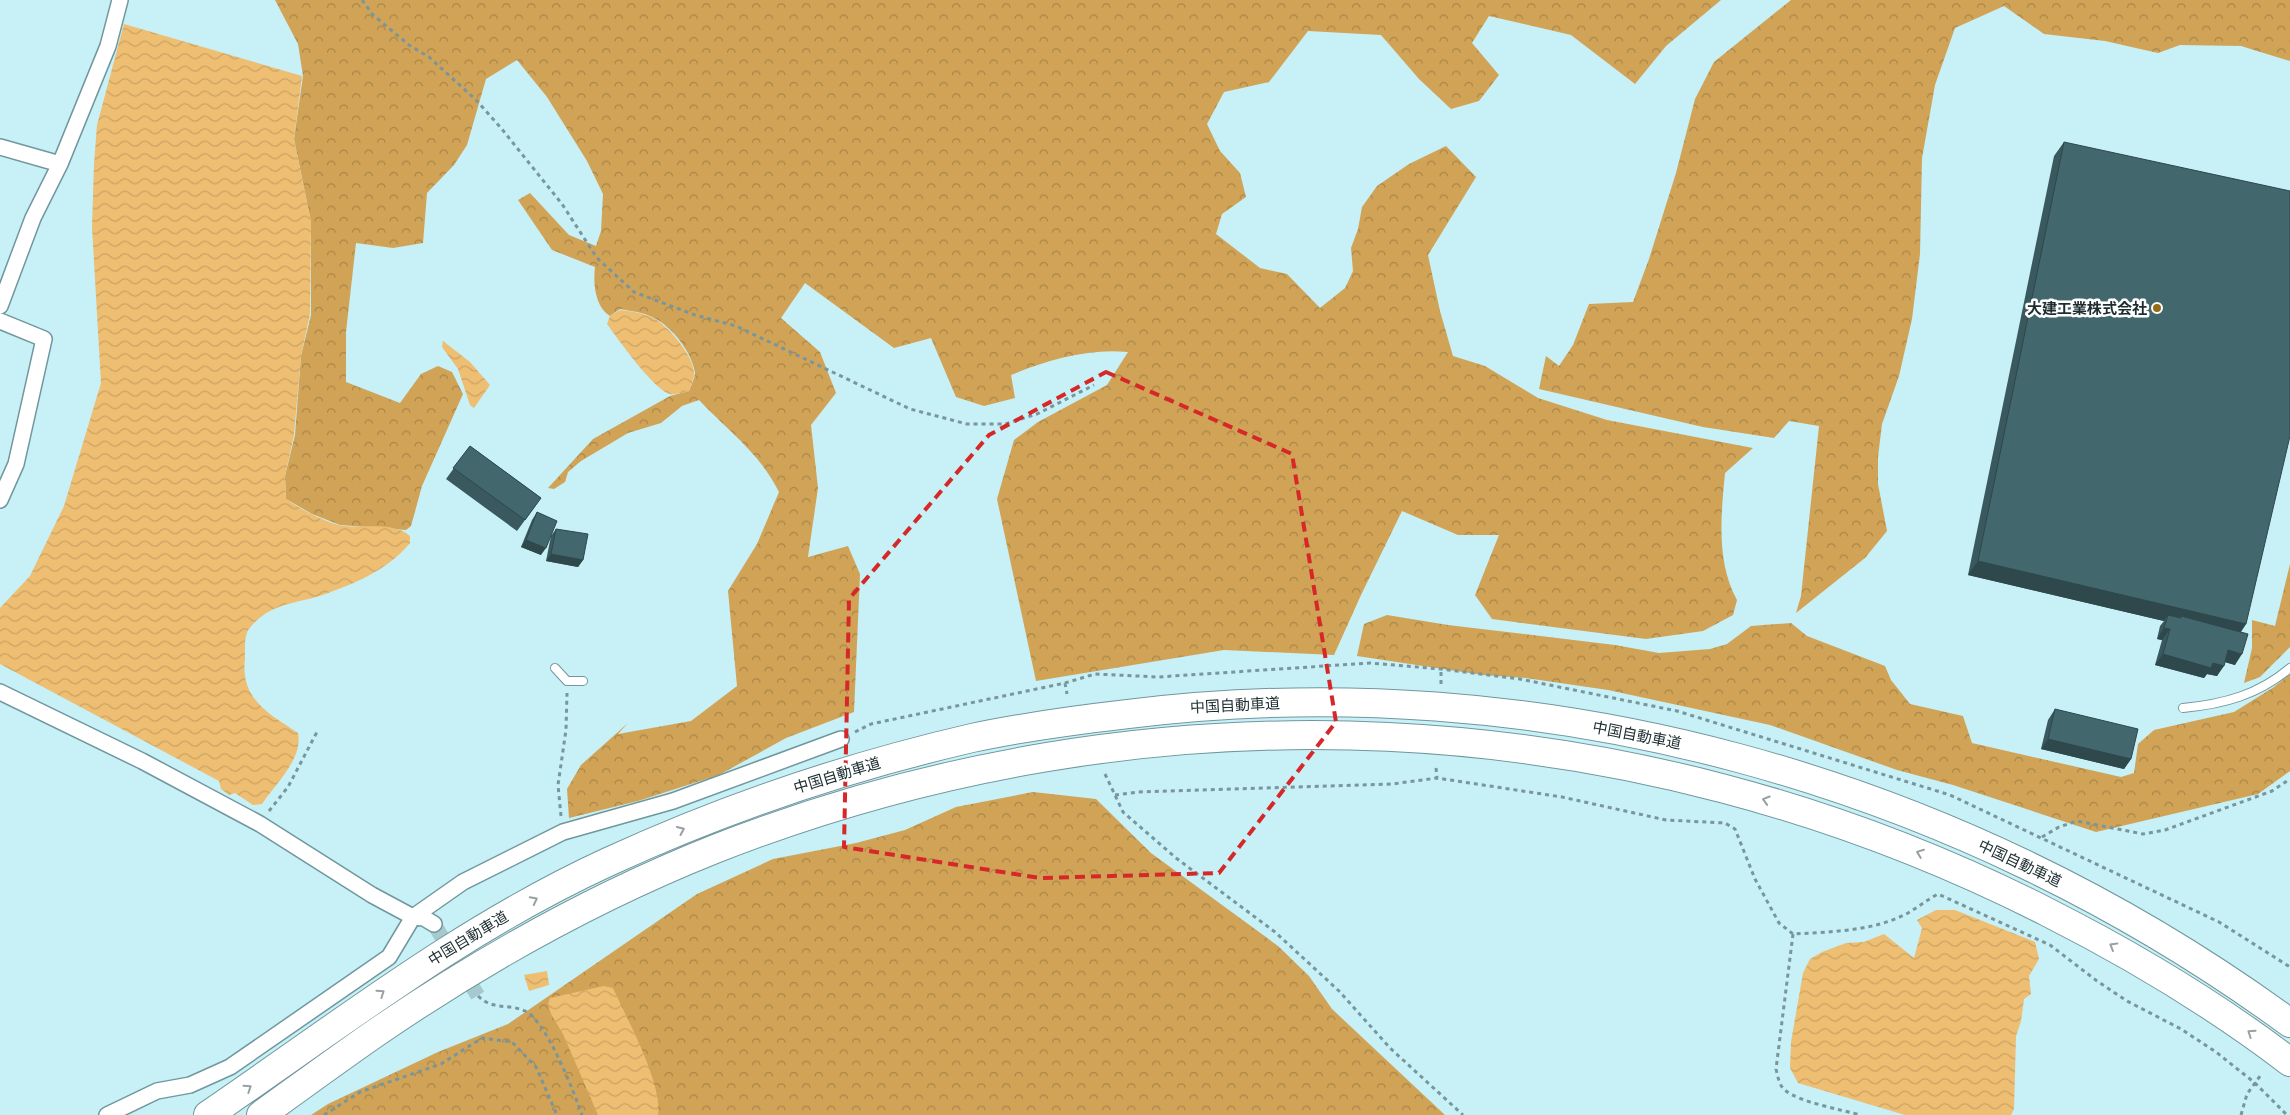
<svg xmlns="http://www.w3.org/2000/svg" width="2290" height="1115" font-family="'PT Sans','Noto Sans JP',sans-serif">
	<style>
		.forest { fill: url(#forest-crowns) }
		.water { fill: url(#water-waves) }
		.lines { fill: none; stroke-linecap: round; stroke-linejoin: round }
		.minor-tunnel { stroke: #a5c9cf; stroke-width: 15; stroke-dasharray: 15 8; stroke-linecap: butt }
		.service-casing { stroke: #70979d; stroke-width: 10 }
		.minor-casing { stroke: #70979d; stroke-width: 18 }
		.motorway-casing { stroke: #70979d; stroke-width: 30 }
		.path { stroke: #78969b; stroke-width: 3; stroke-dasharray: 4 4; stroke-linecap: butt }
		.service { stroke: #fff; stroke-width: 8 }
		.minor { stroke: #fff; stroke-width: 15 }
		.motorway { stroke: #fff; stroke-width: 28 }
		.wall { fill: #39595e }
		.shaded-wall { fill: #2e484c }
		.building { fill: #42676d; stroke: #2e484c }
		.oneway { stroke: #99a0a1 }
		.marked { fill: none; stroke: #d62828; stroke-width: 4; stroke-dasharray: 10 6; stroke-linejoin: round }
		.poi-dot { fill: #966b17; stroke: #fff; stroke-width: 2 }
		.labels { text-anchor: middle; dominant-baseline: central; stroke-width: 5; stroke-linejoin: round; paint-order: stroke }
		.poi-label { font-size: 15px; font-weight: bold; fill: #1c2c2f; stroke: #fff; text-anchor: end }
		.street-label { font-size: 15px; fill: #1c2c2f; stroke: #fff }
	</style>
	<defs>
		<pattern id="forest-crowns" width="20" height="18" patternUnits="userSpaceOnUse" patternTransform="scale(1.25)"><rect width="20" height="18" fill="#d1a357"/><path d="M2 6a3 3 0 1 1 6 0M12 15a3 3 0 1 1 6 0" fill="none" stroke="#a98548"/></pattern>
		<pattern id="water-waves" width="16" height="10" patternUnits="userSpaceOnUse" patternTransform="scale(1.25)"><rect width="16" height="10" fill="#eebe72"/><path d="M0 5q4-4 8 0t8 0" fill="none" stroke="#cca363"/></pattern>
	</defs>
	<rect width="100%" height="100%" fill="#c7f0f7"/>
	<path class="forest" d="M275,0H1721L1666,46L1635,84L1571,35L1489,16L1472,43L1499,75L1479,101L1451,109L1419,79L1381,35L1308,31L1269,82L1224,92L1207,124L1220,151L1240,173L1246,197L1222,214L1216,234L1260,268L1287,274L1320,308L1345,288L1353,271L1351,248L1358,229L1362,207L1377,186L1409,164L1446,146L1476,177L1428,255L1440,311L1453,356L1485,366L1538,398L1607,420L1753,448L1725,473C1721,515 1716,562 1737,600L1733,615L1703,631L1646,639L1492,619L1475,595L1499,535H1458L1402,511L1361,595L1334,655L1224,650L1036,681L997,499L1014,440L1038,422L1107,385L1128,352C1089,348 1047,360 1011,375L1015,398L984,406L956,397L931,338L894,348L805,283L781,318L820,352L836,393L811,425L818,488L808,557L848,546L860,574L854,712L786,738L719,775L638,801L569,818L567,789L581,765L628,723L618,734L691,721L737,686L728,591L757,544L779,492C759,452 728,431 699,400L682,406L661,423L628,433L581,461L568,472L565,482L554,489L548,488L593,439L670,396L689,391C691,386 695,378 695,373C692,352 672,327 654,318C643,312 631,311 620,309L610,316C595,307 593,283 595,267L552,250L518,200L530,193L569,235L596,246L601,231L603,194L587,161L547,97L517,60L486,79L467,145L454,165L427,193L423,243L393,248L356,243L346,332V382L400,403L421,374L438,366L452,372L463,394L422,486L411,526L406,530L340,525L312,514L286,499L285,476L295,435L301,356L311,315V222L294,139L303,76L298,44Z
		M1791,0H2290V61L2241,46L2180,45L2158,53L2105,41L2044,34L2004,6L1955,28L1935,85L1922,158L1920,254L1912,319L1899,376L1882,424L1878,457V484L1887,531L1865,558L1796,613L1801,596L1819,426L1789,421L1774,438L1703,427L1539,389L1546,356L1559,366L1573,345L1589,304L1633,302L1649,259L1676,173L1695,99L1714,62Z
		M2290,564V647L2260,677L2244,683L2252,648V620L2275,626Z
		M1387,615L1448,625L1615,645L1659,653L1710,649L1727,644L1751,626L1791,623L1807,636L1885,666L1891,680L1910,704L1963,716L1972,743L2121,777L2134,773L2138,744L2154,730L2234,712L2274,687L2290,674V771L2258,794L2096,832L1953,785L1897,770L1770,725L1608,690L1526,678L1483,675L1357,656L1364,624Z
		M1033,792L1096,799L1151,853L1278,946L1309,976L1332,1009L1445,1115H311L328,1104L438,1052L508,1024L697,894L773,859L856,843L905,830L956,807Z"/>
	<path class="water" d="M124,24L302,76L294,139L311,222L310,314L301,356L294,435L285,476L286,499C302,510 319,519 338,525C360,530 391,520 410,536V543C387,571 350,586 316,597C290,604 266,606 249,629C244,635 245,650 245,658C240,699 268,713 298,733C303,759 276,783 262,804L253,805L235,793L229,795L221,789L219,781L0,664V608L30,576L64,506L101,383L92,227L94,164L97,125Z
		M620,310C631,311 644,313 655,319C669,327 696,358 694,376C693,381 691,386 689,391C684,392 676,395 670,394C654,390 618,339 607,324L610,316Z
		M443,341L470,362L490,385L474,408L470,405L458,369L442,347Z
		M1936,910H1955L2035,942L2039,959L2029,976L2031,994L2024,999L2021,1021L2016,1036L2014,1109L2011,1115H1905L1798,1083L1790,1068L1791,1042L1803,973L1810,959L1822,952L1846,943L1864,942L1884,934L1914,958L1922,928L1917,920Z
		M547,971L549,985L529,991L524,975Z
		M604,986L613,988C626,1017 663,1084 658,1115H598L563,1034L551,1014L548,1004L550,998Z"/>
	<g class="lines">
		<path class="minor-tunnel" d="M434,924L478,996"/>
		<defs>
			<path id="service" d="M555,668L567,681H583
				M2183,708C2224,704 2258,695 2290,668"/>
			<path id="minor" d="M0,147L60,164
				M0,306L33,218L60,164L108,46L120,0
				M0,321L44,339L16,464L0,500
				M0,692L142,761L260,824L372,895L413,917L424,918L434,924
				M107,1115L157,1091L190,1085L230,1067L389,957L413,917L463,882L563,832L673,801L841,739"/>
			<path id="motorway" d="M208,1115C340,1025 462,929 608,862C725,808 847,767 972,738C1023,727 1076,720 1128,714C1538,663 1957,779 2290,1023
				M261,1115C300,1087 338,1059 377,1032C482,960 597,896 715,849C1150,678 1630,700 2047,912C2132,955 2214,1004 2290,1062"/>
		</defs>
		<use href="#service" class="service-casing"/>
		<use href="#minor" class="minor-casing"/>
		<use href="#motorway" class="motorway-casing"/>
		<path class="path" d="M362,0L373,15L409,45L429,57L476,100L501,128L562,204L597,258L634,292L695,315L736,326L910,409L967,424H1005L1037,414L1094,385
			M1065,683L1067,694
			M1441,684V669
			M855,732L871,724L1065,683L1095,674L1158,677L1370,663L1441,669L1520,679L1677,711L1950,795L2219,922L2290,967
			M1436,768L1437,778
			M1105,774L1123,812L1176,858L1275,932L1339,991L1390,1048L1463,1115
			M1115,795L1138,792L1392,784L1437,778L1562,797L1666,820L1725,823L1735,829L1755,879L1779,923L1793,934C1830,932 1875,931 1908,913C1918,907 1927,900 1938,894L2050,945L2097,981L2127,1001L2181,1029L2216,1052L2255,1083L2287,1115
			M269,811L288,787L318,730
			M561,816L558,785L566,730L567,693
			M2042,837L2059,827L2077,821L2143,834L2165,830L2272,791L2290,779
			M1793,934L1776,1069C1778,1077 1779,1086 1786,1091C1800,1102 1842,1110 1861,1115
			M478,996C494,1011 507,1003 525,1011C546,1020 574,1092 582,1115
			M324,1115L360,1092L441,1064L482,1038L512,1042L536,1067L557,1115
			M2241,1115L2247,1094L2260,1076"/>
		<use href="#service" class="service"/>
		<use href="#minor" class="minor"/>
		<use href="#motorway" class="motorway"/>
	</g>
	<path class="wall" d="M2064,142L2246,624L2241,632L2235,665L2225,662L2217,676L2207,674L2204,678L2155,665L2162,640L2157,639L2160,626L2164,621L1968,575L2054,156Z
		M470,446L541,498L517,531L446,479Z
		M537,512L541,555L521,547L532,520Z
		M556,529L583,560L578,567L546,561L551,536Z
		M2055,709L2131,759L2124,769L2041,749L2048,720Z"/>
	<path class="shaded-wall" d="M526,540L546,548L541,555L521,547Z
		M551,554L583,560L578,567L546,561Z
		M1978,561L2246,624L2236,638L2181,618V616L2176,624L2168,615L2164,621L1968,575Z
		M2164,628L2170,629L2162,640L2157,639Z
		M2228,650L2242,654L2235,665L2221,661Z
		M2163,654L2213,663L2224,666L2217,676L2207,674L2204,678L2155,665Z
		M2048,739L2131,759L2124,769L2041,749Z"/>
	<path class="building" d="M2064,142L2290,191V436L2246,624L1978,561Z
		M470,446L541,498L525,520L453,468Z
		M537,512L557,521L546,548L526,540Z
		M556,529L588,534L583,560L551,554Z
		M2168,615L2181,618V616L2248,634L2242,654L2228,650L2224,666L2213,663L2211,668L2163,654L2170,629L2164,628Z
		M2055,709L2138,729L2131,759L2048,739Z"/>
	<defs><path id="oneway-chevron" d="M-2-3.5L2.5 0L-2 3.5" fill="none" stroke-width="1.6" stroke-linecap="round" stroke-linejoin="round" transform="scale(1.25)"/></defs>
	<g class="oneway">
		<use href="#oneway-chevron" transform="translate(1766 800) rotate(-163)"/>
		<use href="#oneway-chevron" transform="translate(681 830) rotate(-24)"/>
		<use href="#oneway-chevron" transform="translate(1920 853) rotate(-159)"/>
		<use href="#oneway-chevron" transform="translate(534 900) rotate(-27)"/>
		<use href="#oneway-chevron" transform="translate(2113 946) rotate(-150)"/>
		<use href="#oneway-chevron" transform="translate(381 993) rotate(-34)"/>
		<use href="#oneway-chevron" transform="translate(2251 1033) rotate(-146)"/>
		<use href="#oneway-chevron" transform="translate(248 1088) rotate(-34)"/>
	</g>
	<path class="marked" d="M1106,372L1292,454L1336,722L1219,873L1040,878L844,847L849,599L989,435Z"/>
	<circle class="poi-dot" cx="2157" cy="308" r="5"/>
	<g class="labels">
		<g class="poi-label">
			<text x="2147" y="308">大建工業株式会社</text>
		</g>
		<g class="street-label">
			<text transform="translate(1235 705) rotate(-3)">中国自動車道</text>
			<text transform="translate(1637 735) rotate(11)">中国自動車道</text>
			<text transform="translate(837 775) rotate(-17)">中国自動車道</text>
			<text transform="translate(2020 863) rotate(25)">中国自動車道</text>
			<text transform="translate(468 938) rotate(-31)">中国自動車道</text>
		</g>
	</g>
</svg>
